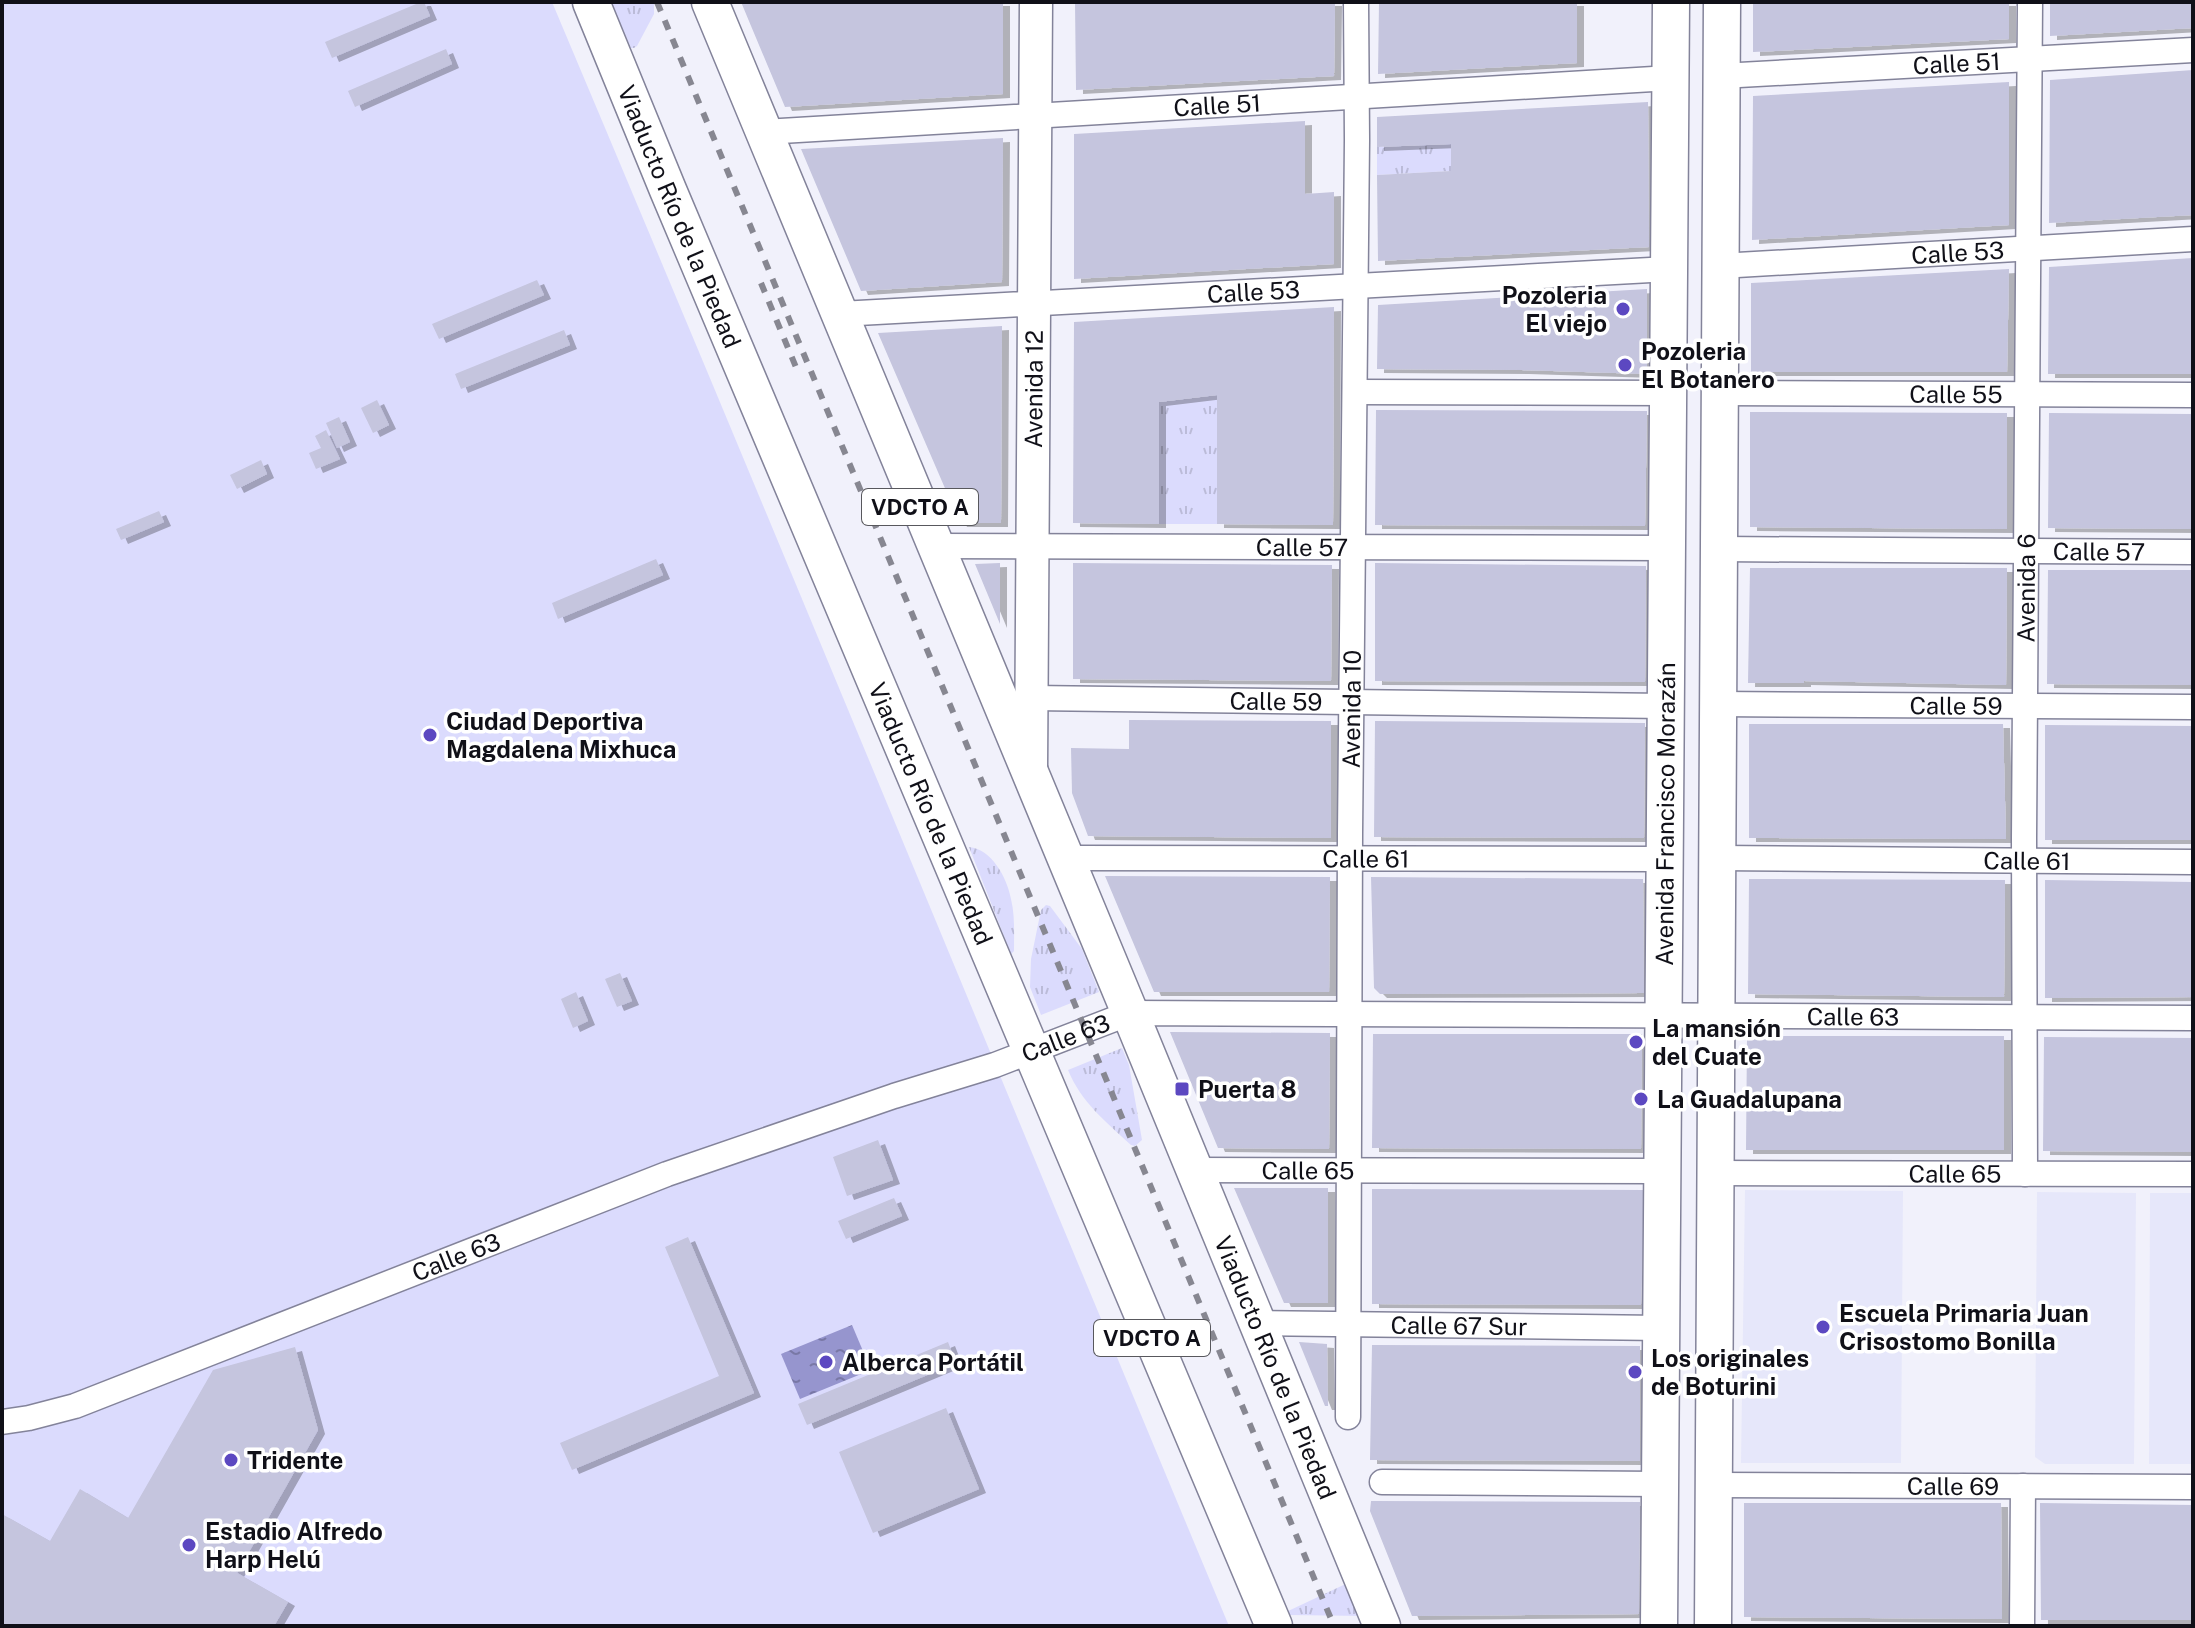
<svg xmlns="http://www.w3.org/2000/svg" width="2195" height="1628" font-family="'Public Sans',sans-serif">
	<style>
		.built { fill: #e6e7fa }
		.grass { fill: url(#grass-tufts) }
		.pitch { fill: #dbdbfd }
		.water { fill: url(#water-ripples) }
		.building { fill: #c5c5de; filter: url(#shadow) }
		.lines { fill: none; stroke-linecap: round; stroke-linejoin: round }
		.street-casing { stroke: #83839a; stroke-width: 27 }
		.secondary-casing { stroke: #83839a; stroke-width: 35 }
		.primary-casing { stroke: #83839a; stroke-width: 39 }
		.street { stroke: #fff; stroke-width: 24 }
		.secondary { stroke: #fff; stroke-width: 32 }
		.primary { stroke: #fff; stroke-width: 36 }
		.rail { stroke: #878791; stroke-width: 6; stroke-dasharray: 10 10; stroke-linecap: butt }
		.poi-dot { fill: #5c48c1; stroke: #fff; stroke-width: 3 }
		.labels { text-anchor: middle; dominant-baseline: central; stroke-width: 7; stroke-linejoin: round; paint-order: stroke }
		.shield { fill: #fff; stroke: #58585d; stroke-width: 2 }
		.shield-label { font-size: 22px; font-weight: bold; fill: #101018 }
		.street-label { font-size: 24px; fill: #101018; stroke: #fff }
		.poi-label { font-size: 24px; font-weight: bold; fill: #101018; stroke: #fff; text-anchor: start }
	</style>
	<defs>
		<pattern id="grass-tufts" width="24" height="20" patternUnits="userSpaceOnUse" patternTransform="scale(2)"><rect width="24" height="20" fill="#dbdbfd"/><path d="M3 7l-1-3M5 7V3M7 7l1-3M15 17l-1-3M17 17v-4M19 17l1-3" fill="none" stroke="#bbbbd8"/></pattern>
		<pattern id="water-ripples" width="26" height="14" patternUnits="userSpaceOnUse" patternTransform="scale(2)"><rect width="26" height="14" fill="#9695ce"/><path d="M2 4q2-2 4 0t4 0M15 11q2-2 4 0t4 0" fill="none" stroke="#7978a6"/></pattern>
		<filter id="shadow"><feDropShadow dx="7" dy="4" stdDeviation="0" flood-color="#0004"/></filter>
	</defs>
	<rect width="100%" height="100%" fill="#f1f1fb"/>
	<path class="built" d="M1745,1190L1903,1191L1901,1463H1741Z
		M2037,1192L2136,1193L2134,1464H2045L2035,1457Z
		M2150,1193H2193V1464H2149Z"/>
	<path class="grass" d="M611,2H654V14L637,46L634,48H631Z
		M1451,144V171L1377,175V147Z
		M1217,395V524H1159V402Z
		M969,847C992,849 1007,878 1011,899C1015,915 1014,934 1014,951L1011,954Z
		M1046,905L1050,906L1082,949L1099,992L1041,1015L1030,987L1031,959L1041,910Z
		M1122,1048L1129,1065L1142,1140L1135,1146L1131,1145C1106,1122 1081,1102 1068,1070Z
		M1352,1581L1366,1616L1288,1615L1286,1612Z"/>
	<path class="pitch" d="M2,2H552C780,542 1003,1085 1229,1626H2Z"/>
	<path class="water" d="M852,1325L871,1370L800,1399L781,1354Z"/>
	<path class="building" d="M421,2H424L430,16L332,58L325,42Z
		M741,2H1003V94L785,107Z
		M1075,2H1335L1334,76L1076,90Z
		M1379,2H1577V63L1378,74Z
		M1753,2H2009V39L1753,52Z
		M2050,2H2193V28L2050,36Z
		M446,49L452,64L355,107L348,91Z
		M2193,70V215L2049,223L2050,80Z
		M2009,82V225L1752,240L1753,96Z
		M1648,102L1649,247L1378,261L1377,175L1451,171V144L1377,147V117Z
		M1305,121V194L1334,192V264L1074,279V134Z
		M1003,138L1002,282L861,291L801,149Z
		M2193,258V374H2048L2049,267Z
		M2009,269L2007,372H1751V283Z
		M537,280L544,295L439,339L432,324Z
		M1647,289V374L1522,370L1377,369L1378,305Z
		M1334,307L1333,525L1217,524V395L1159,402V524L1073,523L1074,322Z
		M1002,326L1001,523H960L878,333Z
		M564,330L570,345L461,389L455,374Z
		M377,400L389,425L373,433L361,408Z
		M1376,410L1647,411L1645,526L1375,525Z
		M1750,412L2007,413V529L1750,527Z
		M2049,413L2193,414V529L2048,528Z
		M339,417L350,442L337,448L326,423Z
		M326,430L340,459L316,469L309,453L321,448L315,436Z
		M261,460L267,474L237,489L230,475Z
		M159,511L164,522L121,540L116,529Z
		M656,559L663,575L558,619L552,603Z
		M1000,563V624L975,564Z
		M1073,563L1332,565L1331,681L1073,679Z
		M1375,563L1646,566L1645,682L1375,681Z
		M1750,568H2007L2006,685L1804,681V683H1748Z
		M2048,570H2193V685L2047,684Z
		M1129,720L1331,721V838L1088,836L1072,793L1071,748L1129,749Z
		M1375,721L1645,723L1644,838L1374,837Z
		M1749,724H2003L2006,839L1749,838Z
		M2045,725L2193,726V840H2045Z
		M1105,876L1330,877L1329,992H1154Z
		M1371,877L1643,879L1644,993L1380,994L1374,988Z
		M1749,879L2005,880L2004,997L1748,994Z
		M2045,880L2193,882V997L2045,998Z
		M620,973L632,1001L617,1007L605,979Z
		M576,992L588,1021L573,1028L561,999Z
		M1170,1032L1330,1033L1329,1149L1218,1148Z
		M1373,1034H1642L1641,1149L1372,1148Z
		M1747,1036H2004V1150H1746Z
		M2044,1037L2193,1038V1152L2043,1151Z
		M878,1140L893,1180L847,1196L833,1157Z
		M1234,1188H1328V1303H1284Z
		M1372,1189L1645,1190L1641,1305L1372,1304Z
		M894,1198L902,1216L846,1239L838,1221Z
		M688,1237L754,1393L572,1470L560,1443L719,1376L665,1247Z
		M948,1342L956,1363L807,1425L798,1404Z
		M1299,1342L1327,1344L1328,1406H1325Z
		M1372,1345L1640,1346V1461L1370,1460Z
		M295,1347L318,1430L237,1573L288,1602L274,1626H2V1514L50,1541L80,1489L128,1518L213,1370Z
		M946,1408L979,1489L873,1533L839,1452Z
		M1371,1501L1640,1502L1639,1614L1412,1616L1370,1511Z
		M1744,1503H2001L2002,1619L1744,1617Z
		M2040,1503L2193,1505V1620H2041Z"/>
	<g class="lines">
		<defs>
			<g id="street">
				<path id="s1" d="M1721,76L2193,50"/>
				<path id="s2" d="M764,132L1670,78"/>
				<path id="s3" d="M1720,266L2193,239"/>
				<path id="s4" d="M840,314L1669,269"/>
				<path d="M1355,392L1668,393"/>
				<path id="s5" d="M1720,393L2193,395"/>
				<path id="s6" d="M936,546L1667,548"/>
				<path id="s7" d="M1719,549L2193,552"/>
				<path id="s8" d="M1032,698L1666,706"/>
				<path id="s9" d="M1718,704L2193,707"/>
				<path id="s10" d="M1066,858L1664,859"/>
				<path id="s11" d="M1717,858L2193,862"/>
				<path id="s12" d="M1194,1170L1662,1171"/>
				<path id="s13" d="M1715,1173L2193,1174"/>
				<path id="s14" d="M2025,1174L2024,838L2030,2"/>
				<path id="s15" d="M1257,1323L1661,1328"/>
				<path id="s16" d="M1348,1417L1350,834L1357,140L1356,2"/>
				<path id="s17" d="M2,1422L29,1418L75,1406L667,1174L894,1096L995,1065L1130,1013L2193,1018"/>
				<path d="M1382,1482L1660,1484"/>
				<path id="s18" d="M1713,1485L2193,1487"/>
				<path d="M2022,1626L2023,1486"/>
			</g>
			<g id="secondary">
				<path id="s19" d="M1031,771L1036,2"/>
			</g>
			<g id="primary">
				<path id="s20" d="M591,2L668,190L1274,1626"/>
				<path id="s21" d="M710,2L1130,1013L1382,1626"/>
				<path id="s22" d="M1659,1626L1671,2"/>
				<path d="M1713,1626L1722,2"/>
			</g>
		</defs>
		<use href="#street" class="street-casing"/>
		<use href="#secondary" class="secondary-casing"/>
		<use href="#primary" class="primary-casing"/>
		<use href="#street" class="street"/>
		<use href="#secondary" class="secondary"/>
		<use href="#primary" class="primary"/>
		<path class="rail" d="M657,2L1334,1626
			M761,283L798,372"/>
	</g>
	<g class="poi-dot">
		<circle cx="1623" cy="309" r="8"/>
		<circle cx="1625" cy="365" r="8"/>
		<circle cx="430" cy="735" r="8"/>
		<circle cx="1636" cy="1042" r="8"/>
		<rect x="1174" y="1081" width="16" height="16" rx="4"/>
		<circle cx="1641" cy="1099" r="8"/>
		<circle cx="1823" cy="1327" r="8"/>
		<circle cx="826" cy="1362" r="8"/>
		<circle cx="1635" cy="1372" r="8"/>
		<circle cx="231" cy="1460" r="8"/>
		<circle cx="189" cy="1545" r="8"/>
	</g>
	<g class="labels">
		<g class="shield">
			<rect x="862" y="489" width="116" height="36" rx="6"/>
			<rect x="1094" y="1320" width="116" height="36" rx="6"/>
		</g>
		<g class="shield-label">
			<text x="920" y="507">VDCTO A</text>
			<text x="1152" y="1338">VDCTO A</text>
		</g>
		<g class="street-label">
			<text stroke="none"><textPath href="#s1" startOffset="236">Calle 51</textPath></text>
			<text stroke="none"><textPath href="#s2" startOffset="454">Calle 51</textPath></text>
			<text stroke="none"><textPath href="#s20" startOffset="232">Viaducto Río de la Piedad</textPath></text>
			<text stroke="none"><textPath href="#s3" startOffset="238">Calle 53</textPath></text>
			<text stroke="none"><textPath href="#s4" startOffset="414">Calle 53</textPath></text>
			<text stroke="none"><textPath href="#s19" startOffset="382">Avenida 12</textPath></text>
			<text stroke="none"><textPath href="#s5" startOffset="236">Calle 55</textPath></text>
			<text stroke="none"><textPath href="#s6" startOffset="366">Calle 57</textPath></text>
			<text stroke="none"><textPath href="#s7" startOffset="380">Calle 57</textPath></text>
			<text stroke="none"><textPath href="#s14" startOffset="586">Avenida 6</textPath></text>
			<text stroke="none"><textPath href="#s8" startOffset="244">Calle 59</textPath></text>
			<text stroke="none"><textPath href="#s9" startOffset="238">Calle 59</textPath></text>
			<text stroke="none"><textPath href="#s16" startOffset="708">Avenida 10</textPath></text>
			<text stroke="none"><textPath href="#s20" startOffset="880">Viaducto Río de la Piedad</textPath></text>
			<text stroke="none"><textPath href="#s22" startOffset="812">Avenida Francisco Morazán</textPath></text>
			<text stroke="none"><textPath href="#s10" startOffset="300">Calle 61</textPath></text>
			<text stroke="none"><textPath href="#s11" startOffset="310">Calle 61</textPath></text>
			<text stroke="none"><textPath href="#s17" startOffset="1924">Calle 63</textPath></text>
			<text stroke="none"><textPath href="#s17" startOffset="1132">Calle 63</textPath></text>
			<text stroke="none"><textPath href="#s12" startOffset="114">Calle 65</textPath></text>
			<text stroke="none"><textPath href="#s13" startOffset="240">Calle 65</textPath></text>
			<text stroke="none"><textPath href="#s17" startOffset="484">Calle 63</textPath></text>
			<text stroke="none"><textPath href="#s15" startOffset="202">Calle 67 Sur</textPath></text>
			<text stroke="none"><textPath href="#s21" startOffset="1478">Viaducto Río de la Piedad</textPath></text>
			<text stroke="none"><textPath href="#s18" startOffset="240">Calle 69</textPath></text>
		</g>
		<g class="poi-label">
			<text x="1607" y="295" text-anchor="end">Pozoleria<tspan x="1607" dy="28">El viejo</tspan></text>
			<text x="1641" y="351">Pozoleria<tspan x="1641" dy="28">El Botanero</tspan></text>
			<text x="446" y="721">Ciudad Deportiva<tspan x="446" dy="28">Magdalena Mixhuca</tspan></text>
			<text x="1652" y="1028">La mansión<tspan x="1652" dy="28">del Cuate</tspan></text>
			<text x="1198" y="1089">Puerta 8</text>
			<text x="1657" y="1099">La Guadalupana</text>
			<text x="1839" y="1313">Escuela Primaria Juan<tspan x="1839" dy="28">Crisostomo Bonilla</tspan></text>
			<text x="1651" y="1358">Los originales<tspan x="1651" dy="28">de Boturini</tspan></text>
			<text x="842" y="1362">Alberca Portátil</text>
			<text x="247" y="1460">Tridente</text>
			<text x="205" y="1531">Estadio Alfredo<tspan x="205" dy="28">Harp Helú</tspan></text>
		</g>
	</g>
	<rect width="2195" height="1628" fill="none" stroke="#101018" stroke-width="8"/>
</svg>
